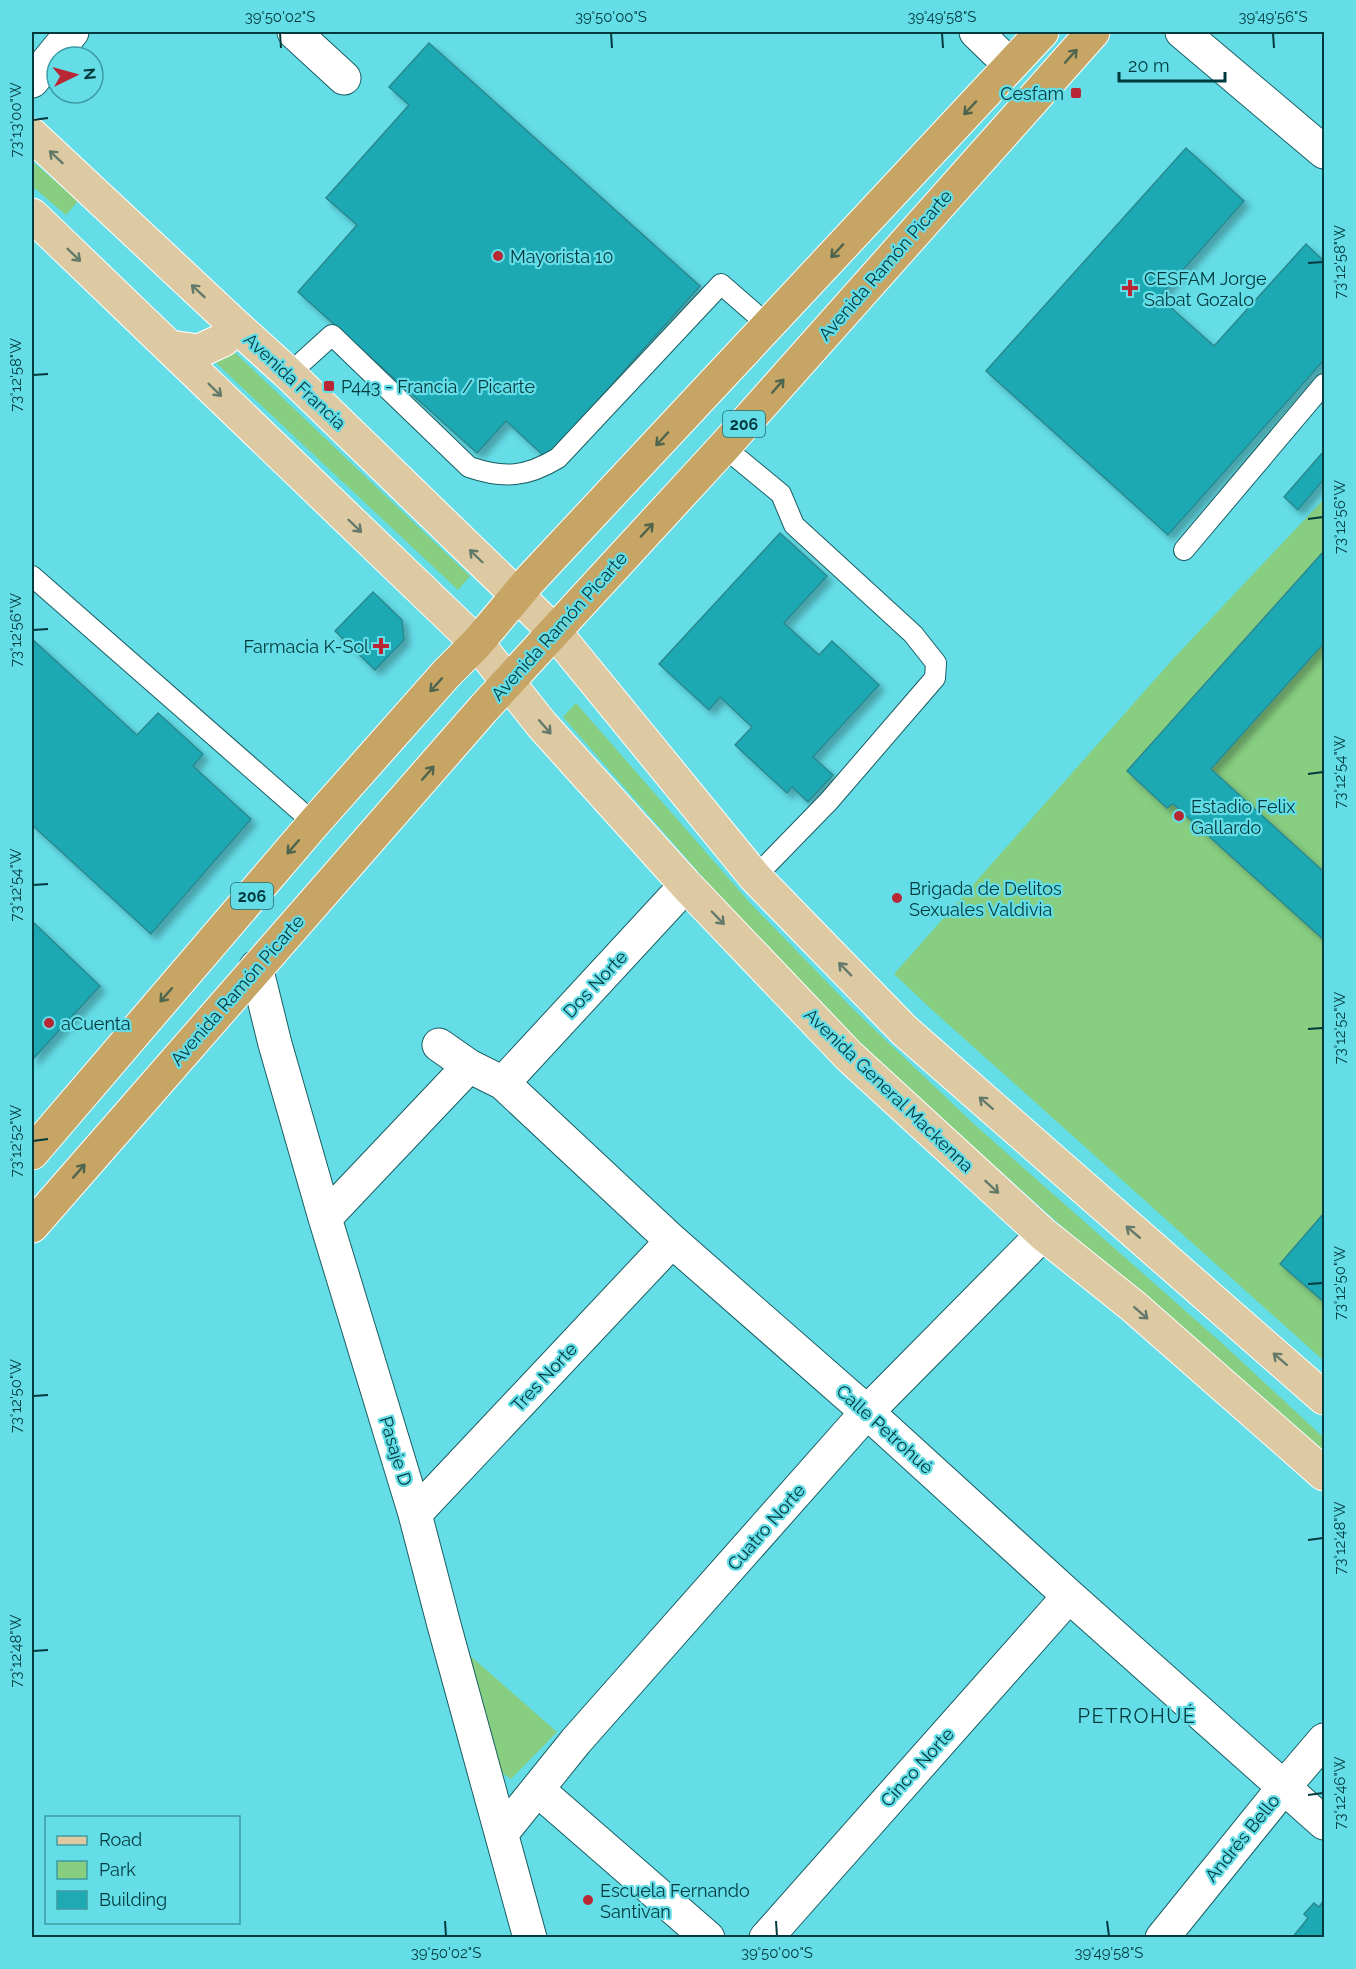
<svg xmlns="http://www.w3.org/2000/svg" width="1356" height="1969" font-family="Raleway,sans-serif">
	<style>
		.green { fill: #87ce81 }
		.building { fill: #1fa9b3; stroke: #298990; stroke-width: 1.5; filter: url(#shadow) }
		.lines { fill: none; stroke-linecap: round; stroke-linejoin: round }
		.lane-casing { stroke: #1b5e63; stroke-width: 22 }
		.street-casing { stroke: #1b5e63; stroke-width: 35 }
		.primary-casing { stroke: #fff; stroke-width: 35 }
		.highway-casing { stroke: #fff; stroke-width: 35 }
		.lane { stroke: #fff; stroke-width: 20 }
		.street { stroke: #fff; stroke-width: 33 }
		.primary { stroke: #ddc9a2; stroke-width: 33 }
		.highway { stroke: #c7a564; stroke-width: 33 }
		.oneway { stroke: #50654d }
		.oneway2 { stroke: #637a6b }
		.ticks { fill: none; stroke: #003a3e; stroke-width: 2 }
		.poi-dot { fill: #b82733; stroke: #64dde7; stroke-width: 2 }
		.labels { text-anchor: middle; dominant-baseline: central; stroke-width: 4.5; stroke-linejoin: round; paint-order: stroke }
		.shield { fill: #64dde7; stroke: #1e6b71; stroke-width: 1.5 }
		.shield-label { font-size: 16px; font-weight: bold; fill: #003a3e }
		.poi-label { font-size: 18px; fill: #003a3e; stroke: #64dde7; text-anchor: start }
		.street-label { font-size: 18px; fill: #003a3e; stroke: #64dde7 }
		.neighbourhood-label { font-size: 20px; letter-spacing: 1.5px; fill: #003a3e; stroke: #64dde7 }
		.neatline { fill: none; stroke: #003a3e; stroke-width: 2 }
		.ticks-label { font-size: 15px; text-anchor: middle; fill: #003a3e }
	</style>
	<defs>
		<filter id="shadow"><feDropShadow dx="5.5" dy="5.5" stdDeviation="3" flood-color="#0004"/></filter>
	</defs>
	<rect width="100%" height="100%" fill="#64dde7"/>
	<path class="green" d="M32,161L78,201L66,215L32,186Z
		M228,346L470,576L458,590L214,361Z
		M1324,499V1361L930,1008L894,974L1173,659Z
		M576,703L751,904L853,1009L974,1124L1224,1345L1324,1438V1461L865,1050L714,890L563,717Z
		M466,1652L557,1732L511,1779L502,1773Z"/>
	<path class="building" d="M429,43L700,286L546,458L506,421L477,453L298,292L357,225L326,198L409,105L389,87Z
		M1186,148L1244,201L1159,297L1214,346L1306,244L1324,261V360L1168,535L986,371Z
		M1324,451V479L1298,510L1284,497Z
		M780,533L827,576L784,623L819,655L832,641L879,685L813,757L833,775L808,802L792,787L787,793L735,745L752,727L720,697L709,710L659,664Z
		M1324,551V643L1211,769L1324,872V940L1173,804L1167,808L1127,771Z
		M373,592L402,620L404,640L375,670L335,631Z
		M32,639L137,735L158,713L203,754L193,766L251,819L151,934L32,825Z
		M32,921L100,986L32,1060Z
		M1324,1213V1302L1280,1264Z
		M1324,1900V1938H1292L1308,1918L1304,1914L1314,1903L1319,1907Z"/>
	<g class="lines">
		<defs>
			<path id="lane" d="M289,374L332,335L469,467C504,479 527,477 558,458L721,284L768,325
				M724,447L781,494L794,525L913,634L936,663L935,678L829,801L755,877
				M1184,550L1324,384
				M32,576L314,823"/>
			<path id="street" d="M294,32L344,78
				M976,32L1010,65
				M1182,32L1324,152
				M32,81L72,32
				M256,967L275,1044L325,1218L415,1514L444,1625L530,1938
				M439,1045L469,1066L503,1083L672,1241L867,1412L1069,1596L1324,1823
				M503,1083L686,885
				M325,1218L469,1066
				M415,1514L672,1241
				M538,1790L708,1938
				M502,1833L576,1741L867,1412L1043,1234
				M766,1938L1069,1596
				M1162,1938L1284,1787L1324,1740"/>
			<path id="primary" d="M32,135L236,326L289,374L554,631L755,877L905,1031L1324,1398
				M32,215L477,643L542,725L686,885L849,1056L1043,1234L1133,1306L1324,1474
				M170,347L199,351L223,340L236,326"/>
			<path id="highway" d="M32,1153L314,823L446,674L477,643L530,580L1042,32
				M32,1226L484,708L724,447L1093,32"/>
		</defs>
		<use href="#lane" class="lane-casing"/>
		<use href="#street" class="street-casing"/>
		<use href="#primary" class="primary-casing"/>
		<use href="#highway" class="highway-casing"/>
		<use href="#lane" class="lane"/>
		<use href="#street" class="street"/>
		<use href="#primary" class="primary"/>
		<use href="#highway" class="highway"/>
	</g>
	<defs><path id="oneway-shaft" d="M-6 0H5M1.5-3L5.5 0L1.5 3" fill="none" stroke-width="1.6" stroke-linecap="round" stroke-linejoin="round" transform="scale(1.5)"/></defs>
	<g class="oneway">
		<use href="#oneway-shaft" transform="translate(1071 56) rotate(-48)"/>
		<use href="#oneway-shaft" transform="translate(970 108) rotate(133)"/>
		<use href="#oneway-shaft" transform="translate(837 251) rotate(133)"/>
		<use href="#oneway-shaft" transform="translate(778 386) rotate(-49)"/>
		<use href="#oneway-shaft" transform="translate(662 439) rotate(133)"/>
		<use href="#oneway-shaft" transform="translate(647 530) rotate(-47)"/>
		<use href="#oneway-shaft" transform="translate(436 685) rotate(132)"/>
		<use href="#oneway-shaft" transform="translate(428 773) rotate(-49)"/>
		<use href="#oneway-shaft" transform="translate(293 847) rotate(131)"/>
		<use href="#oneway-shaft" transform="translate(166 995) rotate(131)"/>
		<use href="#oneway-shaft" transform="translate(79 1171) rotate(-49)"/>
	</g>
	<g class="oneway2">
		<use href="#oneway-shaft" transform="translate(56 157) rotate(-137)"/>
		<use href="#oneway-shaft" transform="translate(74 255) rotate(44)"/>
		<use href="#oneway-shaft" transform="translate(198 291) rotate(-137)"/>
		<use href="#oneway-shaft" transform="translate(215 390) rotate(44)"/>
		<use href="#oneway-shaft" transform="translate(355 526) rotate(44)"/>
		<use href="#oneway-shaft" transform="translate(476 556) rotate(-136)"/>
		<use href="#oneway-shaft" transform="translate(545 727) rotate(49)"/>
		<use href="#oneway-shaft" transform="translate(718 918) rotate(46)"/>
		<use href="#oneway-shaft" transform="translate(845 969) rotate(-134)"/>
		<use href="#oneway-shaft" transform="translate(986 1103) rotate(-139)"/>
		<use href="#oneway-shaft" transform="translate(992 1187) rotate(43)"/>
		<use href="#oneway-shaft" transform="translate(1133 1232) rotate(-140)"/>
		<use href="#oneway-shaft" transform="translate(1141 1313) rotate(41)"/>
		<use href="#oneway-shaft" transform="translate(1280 1359) rotate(-139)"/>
	</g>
	<path class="ticks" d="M280,33L281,48M611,33L612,48M942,33L943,48M1273,33L1274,48M33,120L48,118M1308,263L1323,262M33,375L48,374M1308,519L1323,517M33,630L48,629M1308,774L1323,772M33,885L48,884M1308,1029L1323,1028M33,1141L48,1139M1308,1284L1323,1283M33,1396L48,1395M1308,1540L1323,1538M33,1651L48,1650M1308,1795L1323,1793M445,1921L446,1936M776,1921L777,1936M1107,1921L1109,1936"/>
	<g class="poi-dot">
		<rect x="1070" y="87" width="12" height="12" rx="3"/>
		<circle cx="498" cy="256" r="6"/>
		<path d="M1127 279h6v6h6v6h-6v6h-6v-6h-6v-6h6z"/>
		<rect x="323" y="380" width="12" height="12" rx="3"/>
		<path d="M378 637h6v6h6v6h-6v6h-6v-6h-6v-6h6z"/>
		<circle cx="1179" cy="816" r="6"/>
		<circle cx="897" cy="898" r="6"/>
		<circle cx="49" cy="1023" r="6"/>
		<circle cx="588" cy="1900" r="6"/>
	</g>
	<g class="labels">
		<g class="shield">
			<rect x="723" y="411" width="42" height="26" rx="4.5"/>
			<rect x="231" y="883" width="42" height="26" rx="4.5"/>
		</g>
		<g class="shield-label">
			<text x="744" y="424">206</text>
			<text x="252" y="896">206</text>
		</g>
		<g class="poi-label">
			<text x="1064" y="93" text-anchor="end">Cesfam</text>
			<text x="510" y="256">Mayorista 10</text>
			<text x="1144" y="278">CESFAM Jorge<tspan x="1144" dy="21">Sabat Gozalo</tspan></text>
			<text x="341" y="386">P443 - Francia / Picarte</text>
			<text x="369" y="646" text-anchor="end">Farmacia K-Sol</text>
			<text x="1191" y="806">Estadio Felix<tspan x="1191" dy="21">Gallardo</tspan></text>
			<text x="909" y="888">Brigada de Delitos<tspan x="909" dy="21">Sexuales Valdivia</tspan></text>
			<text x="61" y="1023">aCuenta</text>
			<text x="600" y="1890">Escuela Fernando<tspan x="600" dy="21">Santivan</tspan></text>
		</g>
		<g class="street-label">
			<text transform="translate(885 265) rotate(-49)">Avenida Ramón Picarte</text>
			<text transform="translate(295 381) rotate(43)">Avenida Francia</text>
			<text transform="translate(559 626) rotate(-48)">Avenida Ramón Picarte</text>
			<text transform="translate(595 984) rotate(-47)">Dos Norte</text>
			<text transform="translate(237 990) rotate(-49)">Avenida Ramón Picarte</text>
			<text transform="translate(889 1090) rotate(44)">Avenida General Mackenna</text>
			<text transform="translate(544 1377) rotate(-47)">Tres Norte</text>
			<text transform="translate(885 1429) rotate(42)">Calle Petrohué</text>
			<text transform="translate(396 1451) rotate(73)">Pasaje D</text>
			<text transform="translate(766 1527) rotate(-49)">Cuatro Norte</text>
			<text transform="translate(917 1767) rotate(-48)">Cinco Norte</text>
			<text transform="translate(1242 1838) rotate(-51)">Andrés Bello</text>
		</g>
		<g class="neighbourhood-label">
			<text x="1137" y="1716">PETROHUÉ</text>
		</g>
	</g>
	<rect width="1356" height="1969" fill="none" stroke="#64dde7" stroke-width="66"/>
	<rect x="45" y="1816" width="195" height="108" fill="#64dde7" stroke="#3c9ca3" stroke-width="1.5"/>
	<rect x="57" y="1836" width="30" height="9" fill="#ddc9a2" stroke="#3c9ca3" stroke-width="1.5"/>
	<text x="99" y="1846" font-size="18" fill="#003a3e">Road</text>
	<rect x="57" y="1861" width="30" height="18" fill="#87ce81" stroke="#3c9ca3" stroke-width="1.5"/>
	<text x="99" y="1876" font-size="18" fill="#003a3e">Park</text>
	<rect x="57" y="1891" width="30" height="18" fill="#1fa9b3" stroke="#3c9ca3" stroke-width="1.5"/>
	<text x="99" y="1906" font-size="18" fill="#003a3e">Building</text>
	<g transform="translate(75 75) rotate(85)"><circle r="28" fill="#64dde7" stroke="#3c9ca3" stroke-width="1.5"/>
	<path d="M0-4.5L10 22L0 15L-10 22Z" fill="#b82733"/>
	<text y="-9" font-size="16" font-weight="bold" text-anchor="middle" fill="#003a3e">N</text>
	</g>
	<path d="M1119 72v9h106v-9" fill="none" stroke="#003a3e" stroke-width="3"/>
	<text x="1128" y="72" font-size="18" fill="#003a3e" stroke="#64dde7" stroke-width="4.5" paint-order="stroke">20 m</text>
	<rect x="33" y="33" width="1290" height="1903" class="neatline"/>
	<g class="ticks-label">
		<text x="280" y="22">39°50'02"S</text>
		<text x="611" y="22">39°50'00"S</text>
		<text x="942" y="22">39°49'58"S</text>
		<text x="1273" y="22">39°49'56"S</text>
		<text transform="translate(16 120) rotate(-90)" y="5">73°13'00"W</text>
		<text transform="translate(1340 262) rotate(-90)" y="5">73°12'58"W</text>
		<text transform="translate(16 375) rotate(-90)" y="5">73°12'58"W</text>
		<text transform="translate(1340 517) rotate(-90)" y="5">73°12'56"W</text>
		<text transform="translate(16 630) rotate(-90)" y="5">73°12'56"W</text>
		<text transform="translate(1340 772) rotate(-90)" y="5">73°12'54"W</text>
		<text transform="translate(16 885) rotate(-90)" y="5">73°12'54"W</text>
		<text transform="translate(1340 1028) rotate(-90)" y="5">73°12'52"W</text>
		<text transform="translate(16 1141) rotate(-90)" y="5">73°12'52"W</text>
		<text transform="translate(1340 1283) rotate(-90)" y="5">73°12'50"W</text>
		<text transform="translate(16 1396) rotate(-90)" y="5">73°12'50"W</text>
		<text transform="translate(1340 1538) rotate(-90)" y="5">73°12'48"W</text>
		<text transform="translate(16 1651) rotate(-90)" y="5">73°12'48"W</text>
		<text transform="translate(1340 1793) rotate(-90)" y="5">73°12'46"W</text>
		<text x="446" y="1958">39°50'02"S</text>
		<text x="777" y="1958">39°50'00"S</text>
		<text x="1109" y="1958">39°49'58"S</text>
	</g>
</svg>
